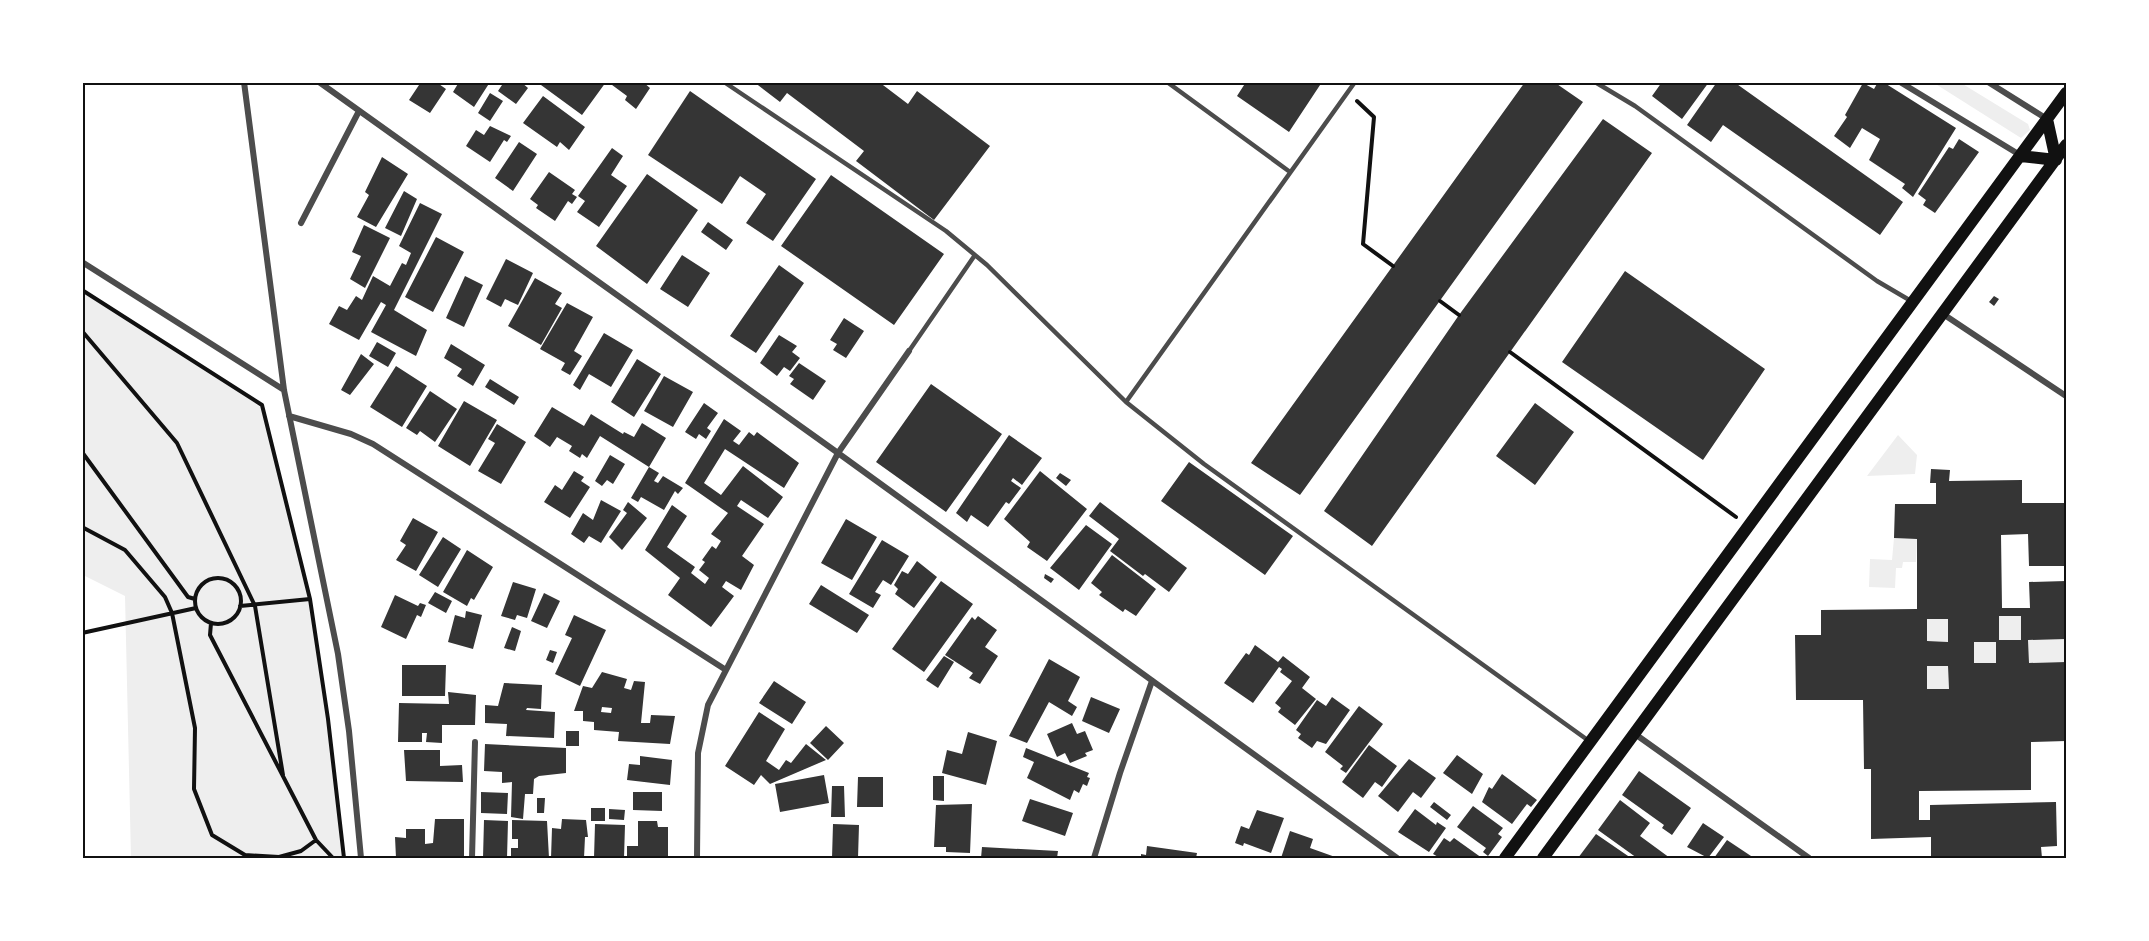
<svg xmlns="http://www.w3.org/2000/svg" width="2149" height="941" font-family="'Noto Sans',sans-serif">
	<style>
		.green { fill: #eee }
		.building { fill: #353535; fill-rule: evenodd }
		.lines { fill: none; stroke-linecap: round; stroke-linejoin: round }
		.path { stroke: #111; stroke-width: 4 }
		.service { stroke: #4c4c4c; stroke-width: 4.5 }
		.minor { stroke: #4c4c4c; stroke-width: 6 }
		.secondary { stroke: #111; stroke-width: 12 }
		.neatline { fill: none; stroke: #111; stroke-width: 2 }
	</style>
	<rect width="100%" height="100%" fill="#fff"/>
	<path class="green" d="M1934,83H1961L2028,124L2030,130L2021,138Z
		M82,290L262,405L310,599L328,719L344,858H131L125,596L83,575Z
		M1898,435L1917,455L1915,474L1867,476Z
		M1894,538L1917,539L1916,562H1903L1902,568H1896L1895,588L1869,587L1870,559L1892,560Z
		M1999,616H2021V640H1999Z
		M1927,619H1948V642L1927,641Z
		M2066,639V662L2029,663L2028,640Z
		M1974,642H1996V663H1974Z
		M1927,666H1948L1949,689H1927Z"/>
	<path class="building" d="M421,82H436L446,89L430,113L409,100Z
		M459,82H490L474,107L453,92Z
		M504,82H521L528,88L516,104L498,91Z
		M543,82H606L582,115L541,85Z
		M608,82H643L650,88L636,109L625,100L627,96Z
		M754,82H879L908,104L917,91L990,146L934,220L856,161L864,151L787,93L780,102Z
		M1246,82H1322L1289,132L1237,96Z
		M1525,82H1554L1583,102L1300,495L1251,463Z
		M1662,82H1709L1682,119L1652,96Z
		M1717,82H1734L1903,202L1880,235L1723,125L1711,142L1687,125Z
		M1878,82H1883L1956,128L1913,197L1902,188L1905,184L1869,160L1880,139L1862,128L1850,148L1834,136L1847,117L1845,115L1863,83L1874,89Z
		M690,91L816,179L773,241L746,223L766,194L740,176L722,204L648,155Z
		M490,93L503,101L490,121L478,113Z
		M543,96L585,127L569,150L560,142L557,147L523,123Z
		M1603,119L1652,153L1372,546L1324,511L1459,315Z
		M490,126L511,136L507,142L504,140L490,162L466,146L476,130L484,135Z
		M1959,139L1979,152L1935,213L1923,205L1926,200L1918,194L1949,147L1953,149Z
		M519,142L537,154L513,191L495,178Z
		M612,148L623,156L611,175L627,186L599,227L577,212L585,201L578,196Z
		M382,157L408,174L376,227L357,217L369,195L365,192Z
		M549,172L575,190L572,194L577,197L572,204L568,201L555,221L536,208L538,205L530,199Z
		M647,174L698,210L647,284L596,246Z
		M831,175L944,254L894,325L781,246Z
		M404,191L417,199L401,236L385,228Z
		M420,203L442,214L394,310L427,330L416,356L371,332L386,305L381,302L359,340L329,324L339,306L347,310L356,296L362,300L373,276L390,286L402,263L406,265L411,253L399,246Z
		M708,222L733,240L726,250L701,232Z
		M364,225L390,238L365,288L350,279L361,256L352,252Z
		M436,237L464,252L433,312L405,297Z
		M682,255L710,273L688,307L660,289Z
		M506,259L533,273L518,305L505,299L501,307L486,299Z
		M779,265L804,283L756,353L730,336Z
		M1625,271L1765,369L1703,460L1562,362Z
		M465,276L483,285L464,327L446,318Z
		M535,278L562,293L555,304L562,308L541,345L508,326Z
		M1994,296L1999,299L1994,306L1989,302Z
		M567,303L593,317L574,351L582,356L570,375L561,370L565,363L540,349Z
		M844,318L864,331L846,358L833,350L837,344L830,340Z
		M604,333L633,350L611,387L589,374L580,390L573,385Z
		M779,335L797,346L792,352L800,358L790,371L784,367L777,376L760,363Z
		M377,342L396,353L388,367L369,356Z
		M451,344L485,365L473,386L457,376L462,369L444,358Z
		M361,354L374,364L350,395L341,390Z
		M637,359L661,374L634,417L611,402Z
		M799,363L826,381L813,400L790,384L794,379L789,376Z
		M396,366L427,386L402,427L370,407Z
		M664,376L693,392L673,427L644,411Z
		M490,379L519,397L514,405L485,387Z
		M931,384L1002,434L946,512L876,462Z
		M430,391L457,409L435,442L420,431L417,435L406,428Z
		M464,401L497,420L470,466L438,446Z
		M704,403L718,413L707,428L711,431L706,439L699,434L696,439L685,432Z
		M1535,403L1574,432L1535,485L1496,456Z
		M552,407L584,426L591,414L623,434L624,432L634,437L642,423L666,438L649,467L659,473L654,481L658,483L663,476L683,488L678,494L675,491L664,510L641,497L638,502L631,498L649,467L600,436L587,458L582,454L580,458L569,451L572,446L557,437L550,447L534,436Z
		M724,419L741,431L733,441L739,445L749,432L754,436L757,432L799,463L784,488L725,449L704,483L721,495L743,466L783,497L768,518L741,500L737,506L764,524L742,556L754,565L741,590L726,581L722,587L734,596L711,627L668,595L680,578L645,550L672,505L687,516L667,547L695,567L691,573L705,584L709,578L699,570L705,562L702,560L712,546L716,549L721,541L711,534L728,513L685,483Z
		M497,424L526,442L501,484L478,471L495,443L488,439Z
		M1009,435L1042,458L1022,485L1013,478L1011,481L1021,488L1009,504L1006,502L988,527L971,515L967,522L956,513Z
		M610,455L625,464L613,484L607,480L602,486L595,481Z
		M1189,462L1293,536L1265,575L1161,501Z
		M1931,469L1950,470L1949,481L2022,480V503H2066V566H2029L2028,534L2001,535L2002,608H2030L2029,582L2066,581V639L2028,640L2029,663L2066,662V741L2031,742V790L1919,791V820H1930V805L2056,802L2057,846L2041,847L2042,858H1931V837L1871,839V769H1864L1863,700H1796L1795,635H1821V610L1917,609V539L1894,538L1895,504H1936V483H1930ZM1999,616H2021V640H1999ZM1927,619H1948V642L1927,641ZM1974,642H1996V663H1974ZM1927,666H1948L1949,689H1927Z
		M574,471L584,477L581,481L590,487L570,518L544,502L555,485L562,490Z
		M1040,471L1087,509L1047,561L1027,547L1030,542L1004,519Z
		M1060,473L1071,480L1066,486L1056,478Z
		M601,500L621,511L601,543L589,536L584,543L571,534L583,513L593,520Z
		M628,502L647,518L622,550L609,537L627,513L623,510Z
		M1100,502L1187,568L1169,592L1145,574L1143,576L1110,551L1119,539L1089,516Z
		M413,518L438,532L416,571L396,560L406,545L400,541Z
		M846,519L877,537L852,580L821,563Z
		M1086,525L1112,544L1079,590L1050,568Z
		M443,537L461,549L438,587L419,575Z
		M882,540L909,556L891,585L883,580L875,592L881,595L873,608L849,594Z
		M467,550L493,567L474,600L471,598L467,606L443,592Z
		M1112,555L1156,589L1136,616L1125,609L1123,612L1099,595L1102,592L1091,583Z
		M917,561L937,577L914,608L895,594L898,589L894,585L902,571L908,574Z
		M1045,574L1054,579L1051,583L1044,578Z
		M941,581L973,604L924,672L892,649Z
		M513,582L536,589L527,618L517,615L515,620L501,616Z
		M821,585L869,615L857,633L809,604Z
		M435,592L452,601L446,613L428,603Z
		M544,593L560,601L547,628L531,621Z
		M395,595L418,606L420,603L426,605L421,617L417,615L406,639L381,627Z
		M466,611L482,615L473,649L448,642L455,615L465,618Z
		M574,615L606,630L580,686L555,674L572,638L565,635Z
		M978,616L997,630L985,647L998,656L980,684L969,678L973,673L945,655L972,617L975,620Z
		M512,627L521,631L515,651L504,648Z
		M1255,645L1278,662L1283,656L1310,677L1302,688L1316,699L1295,725L1278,712L1281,708L1275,703L1292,681L1280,672L1282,669L1279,667L1253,703L1224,683L1246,653L1249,655Z
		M550,650L557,652L553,663L546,660Z
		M944,656L954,662L938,688L926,680Z
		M1049,659L1080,677L1068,701L1077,707L1072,716L1049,702L1027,743L1009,736Z
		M402,665H446L445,696H402Z
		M602,672L627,679L624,688L631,690L634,681L645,682L641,723H650L651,715L675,716L670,744L618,741L619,732L594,730V722L583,721V711H574L583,686L592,688ZM602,707L612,708L611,713L601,712Z
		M774,681L806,702L792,724L759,703Z
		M504,683L542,685L541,709L527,708L526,710L555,712L554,738L506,736L507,724L485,723V705L498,706Z
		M448,692L476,695L475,725H442V743L426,742L427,733H422V742H398L399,703L449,704Z
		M1091,697L1120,709L1109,733L1082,721Z
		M1332,697L1350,710L1326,744L1317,741L1312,748L1298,738L1301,734L1296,730L1317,700L1326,706Z
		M1359,706L1383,724L1346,773L1340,769L1343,766L1325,752Z
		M759,712L785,729L766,761L779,770L786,760L791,763L806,744L826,760L770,784L761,775L754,785L725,766Z
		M1072,723L1077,734L1085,731L1093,750L1085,753L1087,756L1070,763L1065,753L1057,757L1047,734Z
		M826,726L844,743L828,760L810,743Z
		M566,731H579V746H566Z
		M968,732L997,741L986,785L942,773L947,750L962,754Z
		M485,744L566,748V773L539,776L534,779L533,794H525L523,819L511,817L512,782L502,783V772L484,771Z
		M1369,745L1397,766L1382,787L1375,782L1363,798L1342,782Z
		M1026,748L1089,773L1087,777L1090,778L1087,786L1083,784L1079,793L1074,790L1070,800L1027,778L1034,762L1023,757Z
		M404,750H440V766L462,765L463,782L406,781Z
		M1457,755L1483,774L1472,794L1443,773Z
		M640,756L672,760L670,785L627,780L629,764L640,765Z
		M1409,759L1436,778L1421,798L1413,792L1398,812L1378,796Z
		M1639,771L1691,808L1672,835L1662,828L1664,825L1622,795Z
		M1502,774L1537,800L1531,807L1527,804L1512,824L1482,802L1489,787L1492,789Z
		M824,775L829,803L780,812L775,784Z
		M933,776H944V801L933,800Z
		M858,777H883V807H857Z
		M832,786H844L845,817H831Z
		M481,792L508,793L507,814L481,813Z
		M633,792H662V811L633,810Z
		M537,798H545L544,813H537Z
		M1030,799L1073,813L1065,836L1022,821Z
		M1620,800L1650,823L1640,836L1670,858H1637L1598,830Z
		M1434,802L1451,815L1447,820L1430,807Z
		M972,804L970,853L946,852V847H934L936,805Z
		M1473,806L1503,828L1498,834L1502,837L1488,856L1483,852L1486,848L1457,827Z
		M591,808H605V821H591Z
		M609,809L625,810L624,820L609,819Z
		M1415,809L1436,825L1437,822L1446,828L1429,852L1398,832Z
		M1257,810L1284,818L1271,853L1244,843L1243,846L1235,843L1241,826L1249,829Z
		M435,819H464V858H396L395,837L406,838V829H425V844L433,843Z
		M562,819L586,820L588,837H585L584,858H551L552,828L561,829Z
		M484,820L508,821L507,858H483Z
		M512,820L547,821L549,858H511V848H518V839H512Z
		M638,821H657L658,827H668V858H627V846H638Z
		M1703,823L1724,837L1708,858L1687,847Z
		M595,824L625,825L624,858H594Z
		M833,824L859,825L858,858H832Z
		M1290,831L1313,839L1310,848L1338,858H1281Z
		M1596,834L1631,858H1578Z
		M1444,838L1450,842L1454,838L1482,858H1440L1433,854Z
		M1727,840L1754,858H1714Z
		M1147,846L1197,853L1196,858H1141V854L1146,855Z
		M982,847L1058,851L1057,858H981Z"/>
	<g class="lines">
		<path class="path" d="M1357,101L1374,117L1363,244L1393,266
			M82,290L262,405L310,599L328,719L344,858
			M1440,301L1459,315
			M82,331L177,443L255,606L283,775
			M1510,352L1736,517
			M82,452L188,597L195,599
			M82,527L125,550L165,597L172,613L195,728L194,789L212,835L245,855L279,857L301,851L316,840
			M195 601a23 23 0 1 1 46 0a23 23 0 1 1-46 0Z
			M240,606L310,599
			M211,623L210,635L316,840L333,858
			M82,633L196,608"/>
		<path class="service" d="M724,82L946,231L987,265L1126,402
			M1167,82L1290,172
			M1355,82L1126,402L1204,464L1589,741
			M1595,82L1635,106L1877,281L1911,301
			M909,351L975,255"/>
		<path class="minor" d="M244,82L284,390L338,654L349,731L361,858
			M319,82L838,453L1397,858
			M1900,82L2020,155
			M1988,82L2047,119
			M301,223L359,111
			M82,262L284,390
			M1943,314L2066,396
			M289,416L351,434L373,444L726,670
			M1635,734L1809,858
			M472,858L475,742
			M697,858L698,753L708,705L838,453L909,351
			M1094,858L1120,773L1152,681"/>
		<path class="secondary" d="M2047,119L2056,160
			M2021,156L2056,160
			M1505,858L2066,93
			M1543,858L2066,145"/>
	</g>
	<rect width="2149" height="941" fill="none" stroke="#ffffff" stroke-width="168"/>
	<rect x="84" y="84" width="1981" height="773" class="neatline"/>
</svg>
